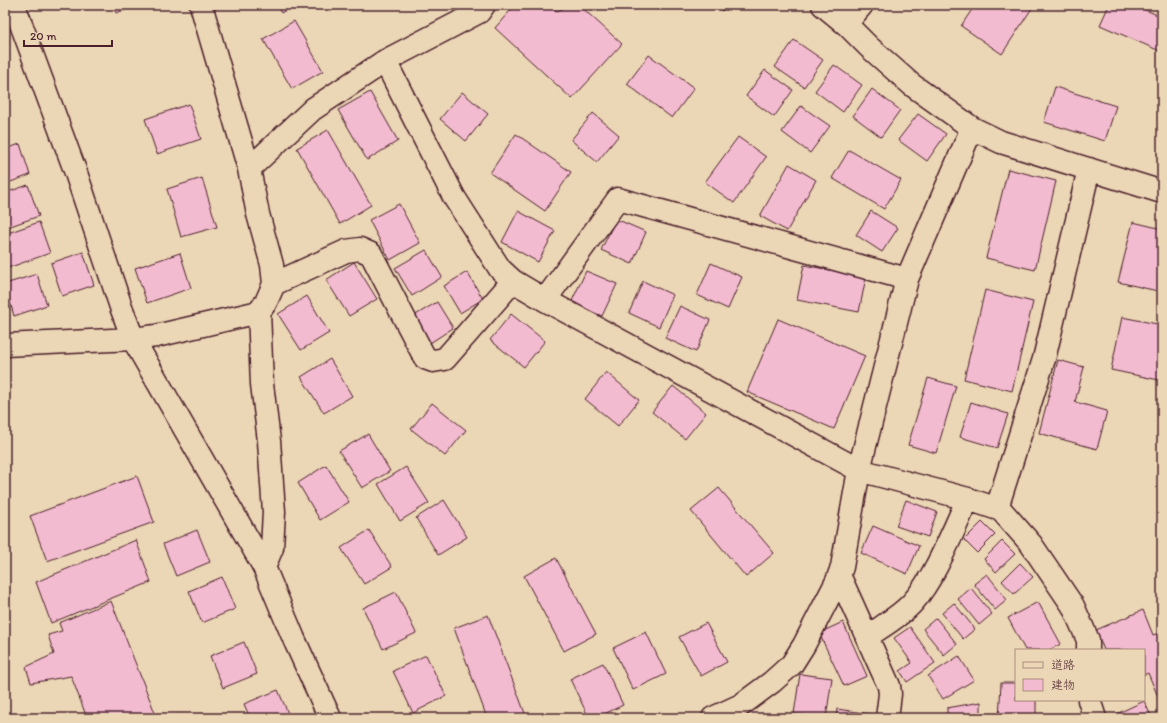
<svg xmlns="http://www.w3.org/2000/svg" width="1167" height="723" font-family="Itim,'Klee One',sans-serif">
	<style>
		.building { fill: #f3bbd0; stroke: #4a1f2b }
		.lines { fill: none; stroke-linecap: round; stroke-linejoin: round }
		.minor-casing { stroke: #4a1f2b; stroke-width: 25 }
		.tertiary-casing { stroke: #4a1f2b; stroke-width: 25 }
		.minor { stroke: #ebd6b5; stroke-width: 22 }
		.tertiary { stroke: #ebd6b5; stroke-width: 22 }
	</style>
	<rect width="100%" height="100%" fill="#ebd6b5"/>
	<filter id="ink" filterUnits="userSpaceOnUse"><feTurbulence type="fractalNoise" baseFrequency=".025" numOctaves="2"/><feDisplacementMap in="SourceGraphic" scale="8" xChannelSelector="R" yChannelSelector="G"/><feConvolveMatrix kernelMatrix="1 2 1 2 8 2 1 2 1" color-interpolation-filters="sRGB"/></filter>
	<g filter="url(#ink)">
		<path class="building" d="M113,5H139L116,13Z
			M276,5H294L281,13Z
			M515,5H550L557,11L571,5H579L622,44L572,99L495,28Z
			M715,5H727L722,11Z
			M975,5H1034L1002,54L961,26Z
			M1109,5H1134L1162,17V52L1100,25Z
			M294,21L323,71L292,89L263,39Z
			M794,40L823,60L804,87L775,67Z
			M649,55L694,88L672,118L627,84Z
			M834,65L862,85L843,112L815,91Z
			M765,70L793,90L774,117L746,96Z
			M1055,87L1116,106L1105,141L1044,122Z
			M872,89L900,110L881,137L853,116Z
			M370,92L398,141L367,160L338,110Z
			M462,92L488,114L466,141L440,119Z
			M189,104L201,139L157,154L145,119Z
			M801,106L830,126L810,153L782,132Z
			M593,113L619,135L597,162L571,140Z
			M918,114L946,134L927,161L898,140Z
			M328,130L371,205L340,224L297,148Z
			M516,134L571,172L545,211L490,173Z
			M738,137L766,157L734,203L705,182Z
			M20,144L30,175L5,184V149Z
			M849,150L901,180L884,209L832,178Z
			M789,164L816,180L787,231L760,216Z
			M1008,169L1056,181L1035,270L986,258Z
			M202,178L217,227L181,237L167,189Z
			M28,185L39,216L5,228V193Z
			M399,204L420,243L390,260L369,220Z
			M518,211L555,231L538,262L502,242Z
			M871,211L898,228L882,252L856,235Z
			M616,219L646,232L632,264L601,250Z
			M39,222L50,253L5,269V234Z
			M1133,222L1162,229V292L1118,282Z
			M426,250L442,277L412,296L395,268Z
			M83,252L94,285L62,296L51,263Z
			M180,253L191,288L147,303L135,268Z
			M354,262L377,299L349,316L326,280Z
			M711,263L742,277L728,309L697,295Z
			M804,265L866,277L859,312L797,300Z
			M586,271L617,284L602,316L571,303Z
			M467,272L483,299L460,313L444,286Z
			M37,274L47,305L14,316L5,284Z
			M643,281L673,295L659,327L629,313Z
			M985,290L1033,302L1012,391L964,379Z
			M307,296L329,333L301,350L278,314Z
			M437,302L453,328L430,343L414,316Z
			M680,306L710,320L696,352L665,338Z
			M511,314L545,341L524,367L490,340Z
			M1122,317L1162,325V366L1159,380L1111,370Z
			M778,319L865,356L834,429L747,392Z
			M330,359L352,396L324,413L301,377Z
			M1058,360L1084,367L1075,402L1107,411L1097,449L1039,433Z
			M606,372L639,400L618,426L585,399Z
			M928,378L956,386L936,453L908,445Z
			M673,386L706,413L685,439L652,412Z
			M971,402L1008,414L997,448L960,437Z
			M432,403L466,430L445,456L411,429Z
			M368,434L390,471L362,488L339,451Z
			M326,465L349,502L320,520L298,483Z
			M406,467L429,503L400,521L378,484Z
			M137,476L154,522L47,561L30,516Z
			M719,488L774,553L746,577L691,511Z
			M444,500L467,537L438,555L416,518Z
			M906,500L937,512L928,537L896,526Z
			M982,522L995,535L977,553L964,540Z
			M873,526L919,546L907,574L861,553Z
			M197,530L210,562L176,576L163,544Z
			M369,530L392,567L364,584L341,548Z
			M136,540L151,582L51,623L36,582Z
			M1002,541L1015,554L996,572L984,559Z
			M556,558L596,634L564,651L524,576Z
			M1020,563L1033,577L1014,594L1002,581Z
			M987,574L1007,600L995,610L974,584Z
			M222,577L235,609L202,623L189,591Z
			M971,588L992,614L979,625L958,599Z
			M396,592L416,633L383,649L363,608Z
			M111,601L157,718H87L71,676L31,683L26,667L54,654L48,635L62,631L59,623Z
			M1038,602L1061,644L1049,650H1025L1008,618Z
			M954,603L975,629L963,639L942,613Z
			M1143,610L1153,635L1162,632V706L1148,673L1144,675V650H1104L1096,630Z
			M488,615L526,716L521,718H487L454,628Z
			M936,618L957,644L944,655L923,629Z
			M843,622L867,676L844,686L819,633Z
			M706,623L727,662L701,676L679,637Z
			M910,627L935,663L907,682L900,671L912,663L894,638Z
			M646,632L666,674L633,690L613,648Z
			M244,642L257,674L223,688L210,656Z
			M426,655L446,696L413,713L393,671Z
			M959,656L974,680L943,699L928,676Z
			M603,663L623,705L596,718H589L570,679Z
			M800,674L832,678L826,718L794,714Z
			M1001,683H1016V700H1036V718H999Z
			M278,690L290,718H250L244,704Z
			M1144,701L1152,718H1108Z
			M981,702V718H947V708Z
			M837,709L870,714L869,718H836Z
			M747,715L766,718H747Z"/>
		<g class="lines">
			<defs>
				<path id="minor" d="M14,5L76,173L121,307L133,339
					M823,5L846,24L869,47L912,85L972,128L1001,142L1162,192
					M846,24L862,5
					M385,61L454,197L500,269L513,281L545,300L859,470L968,499L1001,510L1031,544L1073,606L1088,640V650
					M249,169L313,109L385,61L479,12L484,5
					M274,284L346,251L360,249L371,254L425,358L433,361L445,359L513,281
					M545,300L618,199L907,279
					M259,312L262,384L269,441L274,512L272,548L264,567
					M5,345L133,339L156,336L259,312L266,302L274,284L272,265L258,214L249,169L201,5
					M997,508L1044,359L1089,169
					M839,575L889,686L890,694L887,718
					M867,637C882,626 901,616 913,602C936,576 953,530 968,499
					M1089,700L1095,718
					M713,718L741,705L772,682L792,664L804,645L821,612L837,581L842,567L859,470L907,279L972,128"/>
				<path id="tertiary" d="M133,339L264,567L294,639L330,718"/>
			</defs>
			<use href="#minor" class="minor-casing"/>
			<use href="#tertiary" class="tertiary-casing"/>
			<use href="#minor" class="minor"/>
			<use href="#tertiary" class="tertiary"/>
		</g>
	</g>
	<rect width="1167" height="723" fill="none" stroke="#ebd6b5" stroke-width="20"/>
	<rect x="10" y="10" width="1147" height="703" fill="none" stroke="#4a1f2b" stroke-width="1.5" filter="url(#ink)"/>
	<rect x="1015" y="649" width="130" height="52" fill="#ebd6b5" stroke="#ab8d7e"/>
	<rect x="1023" y="662" width="20" height="6" fill="#ebd6b5" stroke="#ab8d7e"/>
	<text x="1051" y="669" font-size="12" fill="#4a1f2b">道路</text>
	<rect x="1023" y="679" width="20" height="12" fill="#f3bbd0" stroke="#ab8d7e"/>
	<text x="1051" y="689" font-size="12" fill="#4a1f2b">建物</text>
	<path d="M24 40v6h88v-6" fill="none" stroke="#4a1f2b" stroke-width="2"/>
	<text x="30" y="40" font-size="12" fill="#4a1f2b" stroke="#ebd6b5" stroke-width="3" paint-order="stroke">20 m</text>
</svg>
